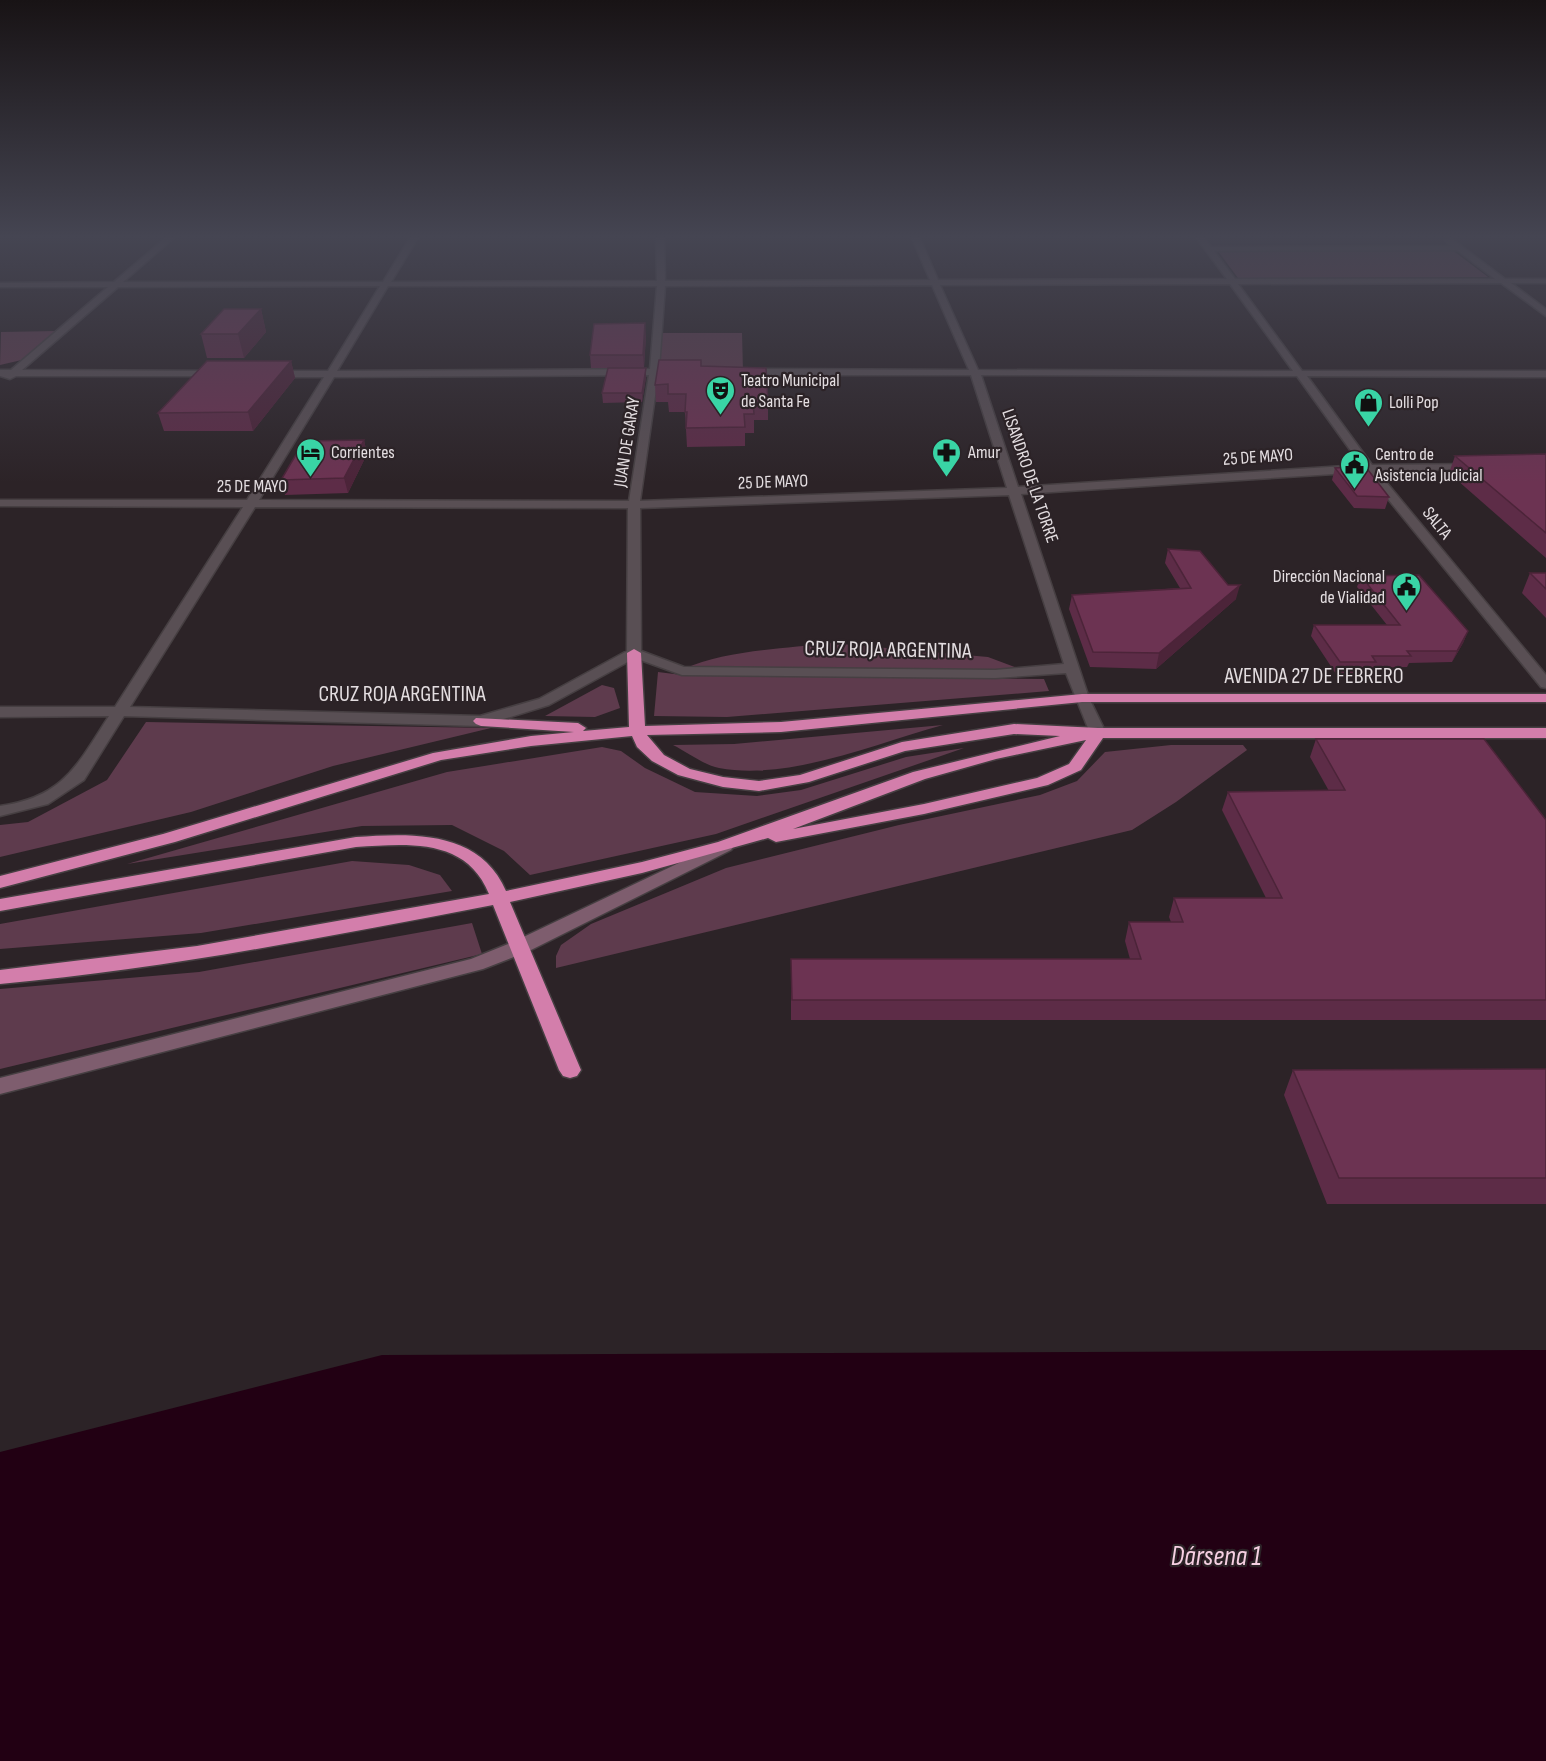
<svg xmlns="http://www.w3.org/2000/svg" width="1546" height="1761" font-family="'Sofia Sans Condensed',sans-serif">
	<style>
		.green { fill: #5e3b4d }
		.water { fill: #220013 }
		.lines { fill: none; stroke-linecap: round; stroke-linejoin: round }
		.street-casing { stroke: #463f42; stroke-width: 3 }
		.secondary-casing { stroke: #463f42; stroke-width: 3 }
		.highway-casing { stroke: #463f42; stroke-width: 3 }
		.street { fill: #594f54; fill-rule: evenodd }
		.secondary { fill: #7e5d6e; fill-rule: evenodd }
		.highway { fill: #d37eab; fill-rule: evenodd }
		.wall { fill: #5d2c47 }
		.shaded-wall { fill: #4c2439 }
		.building { fill: #6c3352; stroke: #4c2439; stroke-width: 1.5 }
		.labels { text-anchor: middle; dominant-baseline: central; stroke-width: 4.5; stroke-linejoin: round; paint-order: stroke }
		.far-poi-label { font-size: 18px; fill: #e4dee1; stroke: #2c2327; text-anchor: start }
		.far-street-label { font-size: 18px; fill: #e4dee1; stroke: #2c2327 }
		.street-label { font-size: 22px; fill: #e4dee1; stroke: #2c2327 }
		.near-water-label { font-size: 28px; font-style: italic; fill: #f6d0e2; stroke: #2c2327 }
	</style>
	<rect width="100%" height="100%" fill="#2c2327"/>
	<path class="green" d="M1447,246L1488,277L1238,278L1215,247Z
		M57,331L26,359L0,365L1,332Z
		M662,333H742L743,371H657Z
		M830,643L988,657L1020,669H684C725,650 785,649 830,643Z
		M658,672L682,675L1044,679L1049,691L727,717L654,716Z
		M602,685L614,688L620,708L595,717L545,716Z
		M146,722L491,728L333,766L191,812L0,857V825L28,822L107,780Z
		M943,725C874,744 788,781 719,768C704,765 687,752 673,745L734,744Z
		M1171,745H1243L1247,750L1176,802L1132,830L556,968V956L561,945L591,924L726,868L899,825L1040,795L1077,781L1105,752Z
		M602,747L621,751L645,768L695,792L757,796L801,790L906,757L964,748L716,834L530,875L504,851L452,825L362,826L127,864L447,772Z
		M352,861L409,865L440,875L452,891L201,933L0,949V924Z
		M472,923L482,954L0,1069V989L199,972Z"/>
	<path class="water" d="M1546,1350V1761H0V1452L382,1355Z"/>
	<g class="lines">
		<defs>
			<path id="street" d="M168,236H176L123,282H383L411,236H419L391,282L657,281L656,236H664L665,281L930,280L911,236H919L938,280L1227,279L1195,236H1203L1211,247L1451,246L1445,241L1452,239L1505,279H1546V283H1511L1546,309V316L1501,283L1238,284L1302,371H1546V377L1307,376L1372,465L1480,464V468L1476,469L1377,471L1546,675V688L1541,687L1366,472L1021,494L1089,698L1106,733L1103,736H1093L1090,733L1066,673L995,678L682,675L635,658L549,705L481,726L124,716L84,780L48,804L0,816V806C64,797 77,765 109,716L0,717V707H115L243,507L0,506V500H247L324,377H270L265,374L270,371H328L380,286L118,287L22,370L218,371L223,374L221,376H16L10,379L0,376V370H11L108,287H0V283L114,282ZM1457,250L1495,279H1235L1214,251ZM1230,284L1293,371L978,370L940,285ZM932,285L969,370L744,369L739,372L744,375H971L1007,488L640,501L658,375H680L685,372L680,369H659L665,286ZM388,286H657L650,369L337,371ZM649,375L629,501L259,500L334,377ZM981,375L1297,376L1361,465L1018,487ZM1009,495L1064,664L995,670L684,667L641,651L640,508ZM255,507L628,508L627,651L539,699L480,716L130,707Z"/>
			<path id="secondary" d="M725,841L734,846L731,850L527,952L483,969L0,1094V1078L471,959L513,942Z"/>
			<path id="highway" d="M634,649L641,653L645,726L781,722L1082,694H1546V702H1082L781,732L647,735L664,755L690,769L723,777L759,781L800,775L902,742L1014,724L1098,728H1546V738H1103L1081,770L1048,785L924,814L776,842L768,838L642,873L510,902L581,1070L577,1076L570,1078L563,1076L559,1070L493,905C330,936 166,969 0,984V970L197,946L489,894C466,837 407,844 356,847L0,911V899L356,837C412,833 480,830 506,891L642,862L718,842L913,772L1060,736L1014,734L905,751L809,782L759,791L723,787L678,775L652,761L637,747L632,736L531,746L441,760L175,842L0,888V876L163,834L433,753L531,736L574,732L481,726L476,724L473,721L476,718L578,723L586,728L583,731L629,727L627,653ZM1086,740L1069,764L1037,778L924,804L793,829L925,779L996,759Z"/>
		</defs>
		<use href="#street" class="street-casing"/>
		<use href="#secondary" class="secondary-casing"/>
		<use href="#highway" class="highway-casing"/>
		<use href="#street" class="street"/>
		<use href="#secondary" class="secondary"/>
		<use href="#highway" class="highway"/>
	</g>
	<path class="wall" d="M261,309L266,332L244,358H207L201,334Z
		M646,335L644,368H591L590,355Z
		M291,361L295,378L253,431H164L158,413Z
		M701,366L768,402V420H754V433H745V446L687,447L685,412H669L668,402H656L655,385Z
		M646,368V377L642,402L603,403L602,393Z
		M364,440L367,454L348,493L285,495L281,480Z
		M1546,454V558L1449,473L1455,456Z
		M1335,468L1389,497L1385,509L1354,508L1332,480Z
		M1168,549L1236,599L1156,669L1090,667L1069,609L1072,595L1180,588L1165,563Z
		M1530,573L1546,589V618L1522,593Z
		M1361,576L1468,631L1463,643L1452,662L1409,663L1407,667L1374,668L1372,674H1336L1311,636L1314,625H1387L1357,587Z
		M1316,739L1546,820V1020H791V959H1130L1125,941L1129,922H1171L1169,917L1174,898H1266L1222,810L1228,792L1329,791L1310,757Z
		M1546,1069V1204H1327L1284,1095L1293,1070Z"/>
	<path class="shaded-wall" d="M261,309L266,332L244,358L238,334Z
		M645,323L646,335L644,368L643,355Z
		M291,361L295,378L253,431L248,412Z
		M646,368V377L642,402V393Z
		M364,440L367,454L348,493L344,478Z
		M1240,585L1236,599L1156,669L1159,653Z
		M1468,631L1463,643L1452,662L1457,651Z"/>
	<path class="building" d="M224,309H261L238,334H201Z
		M645,323L643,355H590L594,324Z
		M659,360H701V366L766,368L768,402H753L754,414H744L745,427L686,428L687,412H685L686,394H668V384L655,385Z
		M207,361H291L248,412L158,413Z
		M608,368H646L642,393H602Z
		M364,440L344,478L281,480L304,441Z
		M1546,454V533L1455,456Z
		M1365,466L1389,497L1357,496L1335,468Z
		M1168,549L1200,551L1228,585H1240L1159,653L1093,652L1072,595L1191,588Z
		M1530,573H1546V589Z
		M1419,575L1468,631L1457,651H1407L1411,656H1372L1376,662H1340L1314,625H1400L1361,576Z
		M1316,739H1484L1546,820V1000H792L791,959H1141L1129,922H1183L1174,898H1282L1228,792L1345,790Z
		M1546,1069V1178H1339L1293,1070Z"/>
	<linearGradient id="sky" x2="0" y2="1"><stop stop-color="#181315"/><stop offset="0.49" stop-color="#454552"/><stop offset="1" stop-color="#454552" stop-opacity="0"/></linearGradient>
	<rect width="1546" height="483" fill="url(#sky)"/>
	<defs>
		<symbol id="theatre-pin" viewBox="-11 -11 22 30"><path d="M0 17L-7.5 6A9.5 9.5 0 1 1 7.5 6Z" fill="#39d4a5" stroke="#2c2327"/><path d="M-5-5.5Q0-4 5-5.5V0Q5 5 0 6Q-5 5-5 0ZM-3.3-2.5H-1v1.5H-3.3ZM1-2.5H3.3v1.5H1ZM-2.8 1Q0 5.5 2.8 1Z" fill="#111"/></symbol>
		<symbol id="shop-pin" viewBox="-11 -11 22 30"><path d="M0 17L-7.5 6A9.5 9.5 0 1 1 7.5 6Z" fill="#39d4a5" stroke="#2c2327"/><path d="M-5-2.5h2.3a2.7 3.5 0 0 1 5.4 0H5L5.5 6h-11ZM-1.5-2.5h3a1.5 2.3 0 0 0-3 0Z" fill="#111"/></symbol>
		<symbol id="hotel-pin" viewBox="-11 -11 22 30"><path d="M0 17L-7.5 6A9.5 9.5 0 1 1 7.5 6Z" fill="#39d4a5" stroke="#2c2327"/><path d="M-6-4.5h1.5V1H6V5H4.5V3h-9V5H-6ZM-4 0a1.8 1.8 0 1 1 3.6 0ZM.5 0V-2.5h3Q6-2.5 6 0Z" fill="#111"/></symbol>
		<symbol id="pharmacy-pin" viewBox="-11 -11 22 30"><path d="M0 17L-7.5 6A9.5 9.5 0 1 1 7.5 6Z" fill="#39d4a5" stroke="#2c2327"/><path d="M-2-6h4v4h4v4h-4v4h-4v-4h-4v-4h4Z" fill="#111"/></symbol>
		<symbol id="civic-pin" viewBox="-11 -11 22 30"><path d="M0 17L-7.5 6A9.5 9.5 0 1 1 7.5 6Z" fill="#39d4a5" stroke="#2c2327"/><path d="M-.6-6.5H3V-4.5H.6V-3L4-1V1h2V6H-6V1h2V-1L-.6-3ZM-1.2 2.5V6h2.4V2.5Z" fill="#111"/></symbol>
	</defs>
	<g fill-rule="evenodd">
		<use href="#theatre-pin" x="704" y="374" width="33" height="45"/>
		<use href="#shop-pin" x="1352" y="386" width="33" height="45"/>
		<use href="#hotel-pin" x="294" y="436" width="33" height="45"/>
		<use href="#pharmacy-pin" x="930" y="436" width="33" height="45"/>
		<use href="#civic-pin" x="1338" y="448" width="33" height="45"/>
		<use href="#civic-pin" x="1390" y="570" width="33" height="45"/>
	</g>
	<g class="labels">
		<g class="far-poi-label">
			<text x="741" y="380">Teatro Municipal<tspan x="741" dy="21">de Santa Fe</tspan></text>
			<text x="1389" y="402">Lolli Pop</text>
			<text x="331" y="452">Corrientes</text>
			<text x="968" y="452">Amur</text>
			<text x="1375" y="454">Centro de<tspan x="1375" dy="21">Asistencia Judicial</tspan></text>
			<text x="1385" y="576" text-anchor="end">Dirección Nacional<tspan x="1385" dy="21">de Vialidad</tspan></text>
		</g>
		<g class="far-street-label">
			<text transform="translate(627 442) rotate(-81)">JUAN DE GARAY</text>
			<text transform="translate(1258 457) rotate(-4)">25 DE MAYO</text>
			<text transform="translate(1030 476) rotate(71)">LISANDRO DE LA TORRE</text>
			<text transform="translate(773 482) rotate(-2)">25 DE MAYO</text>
			<text x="252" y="486">25 DE MAYO</text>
			<text transform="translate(1437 523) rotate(51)">SALTA</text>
		</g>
		<g class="street-label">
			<text transform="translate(888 650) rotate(1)">CRUZ ROJA ARGENTINA</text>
			<text x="1314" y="676">AVENIDA 27 DE FEBRERO</text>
			<text x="402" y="694">CRUZ ROJA ARGENTINA</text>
		</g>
		<g class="near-water-label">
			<text x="1216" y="1556">Dársena 1</text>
		</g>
	</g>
</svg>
